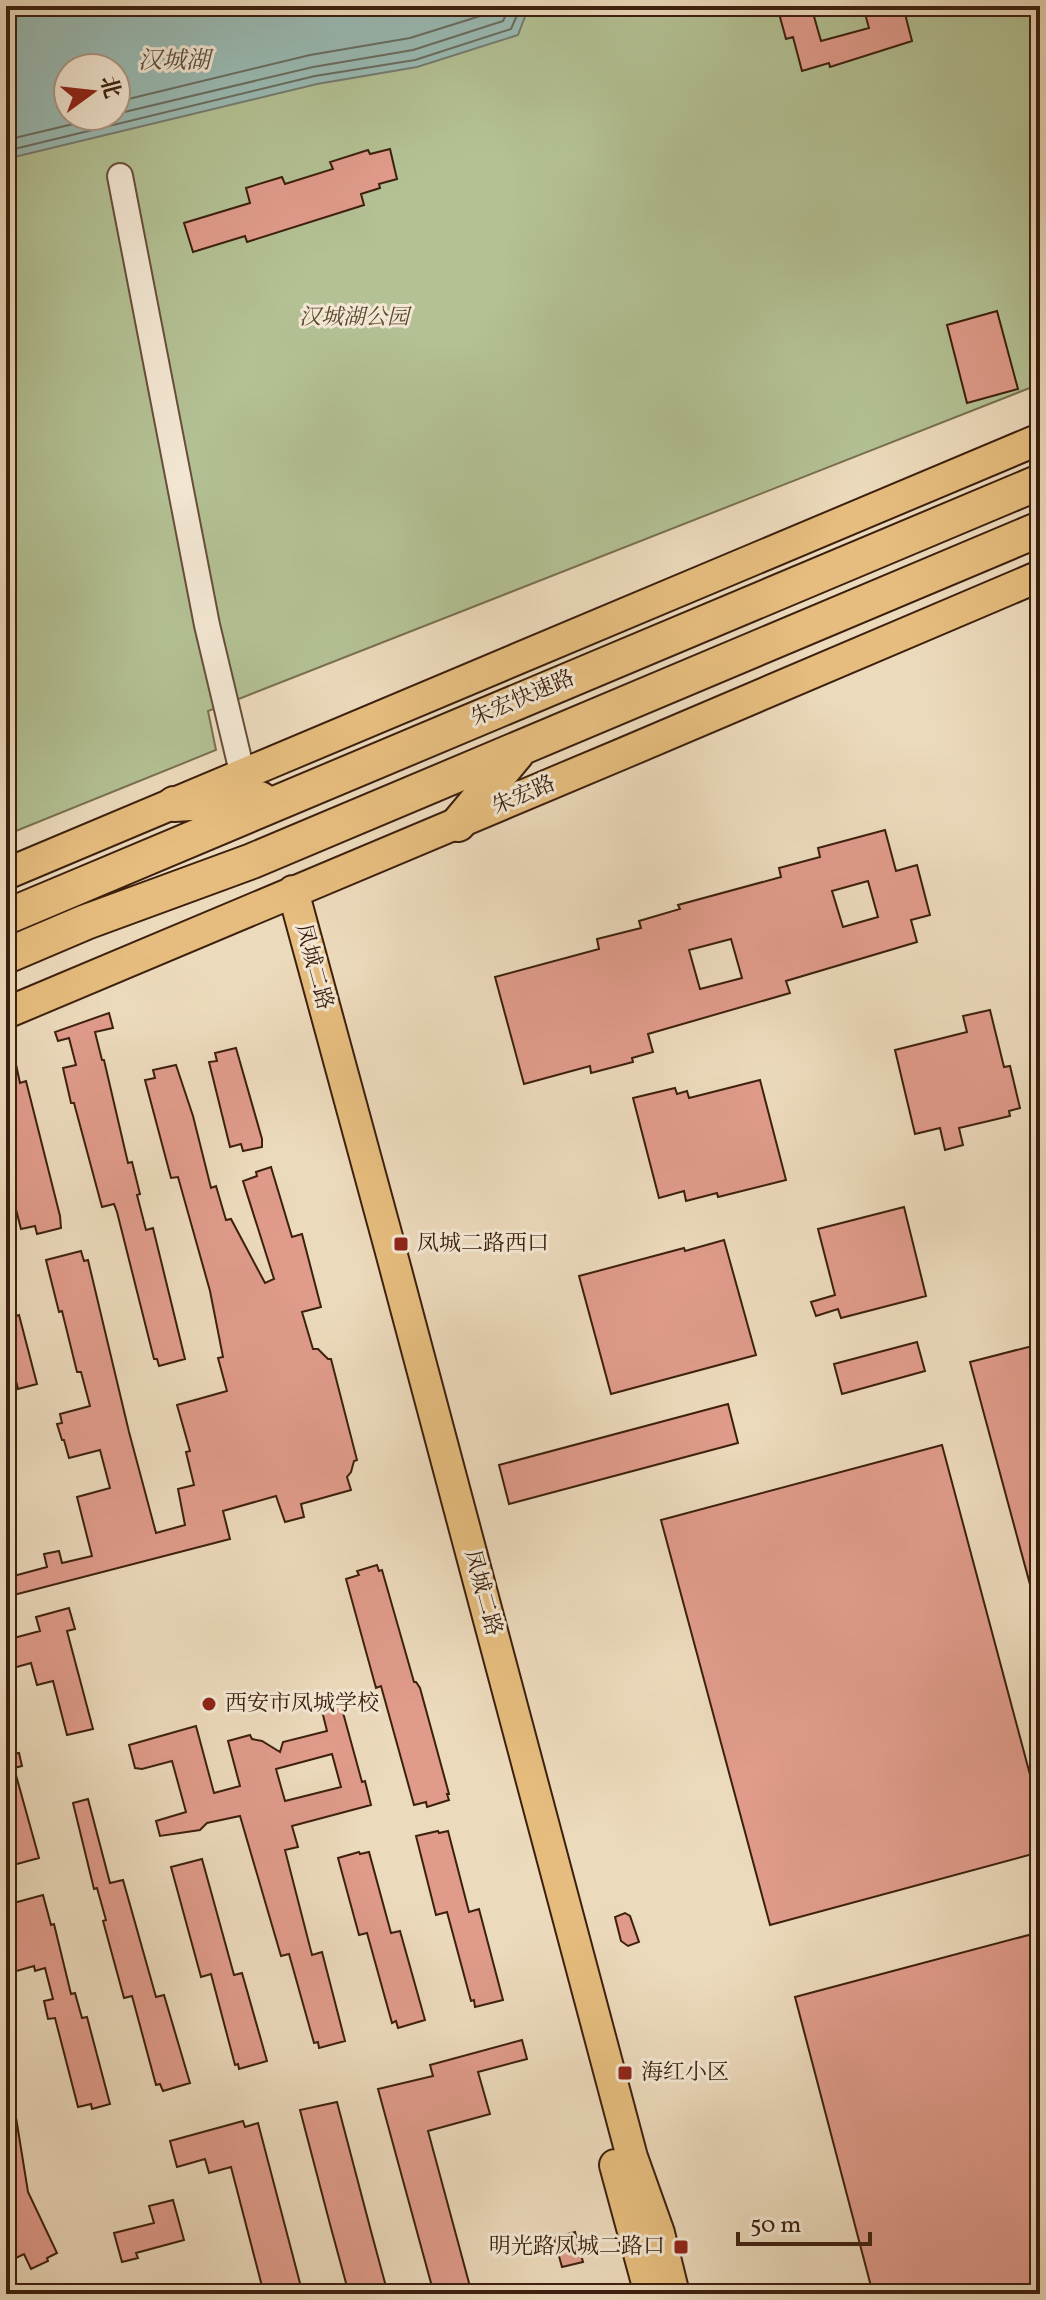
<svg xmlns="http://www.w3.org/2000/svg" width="1046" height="2300" font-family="Vollkorn,'Noto Serif SC',serif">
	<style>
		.green { fill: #b3c194; stroke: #787051; stroke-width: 2; fill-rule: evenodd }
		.water { fill: #99bab3; stroke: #747c71; stroke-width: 2; fill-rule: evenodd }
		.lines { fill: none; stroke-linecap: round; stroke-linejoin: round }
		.shore { stroke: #6a6d60; stroke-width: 2 }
		.building { fill: #e09b8b; stroke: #3c200e; stroke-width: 2; fill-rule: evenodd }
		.minor-casing { stroke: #684e3a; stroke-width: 28 }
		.major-casing { stroke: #3c200e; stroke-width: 34 }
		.highway-casing { stroke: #3c200e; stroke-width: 38 }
		.minor { stroke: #f3e7d3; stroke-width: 24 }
		.major { stroke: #e6bd7e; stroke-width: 30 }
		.highway { stroke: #e6bd7e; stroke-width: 34 }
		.poi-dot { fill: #8f2418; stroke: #f3e7d3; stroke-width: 3 }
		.labels { text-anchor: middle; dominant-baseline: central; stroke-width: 6; stroke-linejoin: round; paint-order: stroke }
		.park-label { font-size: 22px; font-style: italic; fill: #5a4830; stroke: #f3e7d3 }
		.street-label { font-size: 22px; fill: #3c200e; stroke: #f3e7d3 }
		.poi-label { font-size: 22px; fill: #3c200e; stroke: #f3e7d3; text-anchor: start }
		.water-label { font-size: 24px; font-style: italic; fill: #584e40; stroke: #f3e7d3 }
	</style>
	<rect width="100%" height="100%" fill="#ecdabc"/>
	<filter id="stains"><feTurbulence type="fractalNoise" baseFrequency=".0025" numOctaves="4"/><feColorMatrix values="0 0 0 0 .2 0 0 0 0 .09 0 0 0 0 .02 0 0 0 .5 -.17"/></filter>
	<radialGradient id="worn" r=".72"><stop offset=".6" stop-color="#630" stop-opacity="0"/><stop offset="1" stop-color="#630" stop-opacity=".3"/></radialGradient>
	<path class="green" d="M6,6H1040V384L208,711L216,750L6,835ZM68,68H116V116H68Z"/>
	<path class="water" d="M6,6H529L518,35L417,67L317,84L6,159ZM68,68H116V116H68Z"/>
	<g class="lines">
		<path class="shore" d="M116,102L310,55L410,38L493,12L497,6
			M116,114L313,67L413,50L503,21L510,6
			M6,140L107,116
			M6,151L315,76L415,60L511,29L521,6"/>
	</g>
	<path class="building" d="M777,6H811L821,41L869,28L863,6H903L912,41L830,67L829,63L802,71L793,37L786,39Z
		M390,149L397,179L379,184L380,188L361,194L364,205L247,242L245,236L193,252L184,223L250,203L246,188L282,177L285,184L333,169L330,162L368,150L370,154Z
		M997,311L1018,389L967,403L947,325Z
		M885,830L896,871L917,865L930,915L911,920L917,942L786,981L790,993L648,1034L653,1052L632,1058L633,1062L591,1073L590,1066L524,1084L495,977L599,949L597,939L641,928L639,921L680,909L678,905L781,877L779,868L820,857L818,848ZM868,881L878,917L843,927L832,891ZM731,939L742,978L700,989L689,950Z
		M990,1010L1004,1067L1010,1066L1020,1108L1009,1111L1010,1116L959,1128L963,1145L945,1150L940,1128L915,1134L895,1050L967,1032L963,1016Z
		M109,1013L113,1028L95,1032L102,1060H104L128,1163L132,1162L140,1194L137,1195L146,1230L153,1228L185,1359L159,1366L157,1359H154L117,1212L114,1204L102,1207L74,1103H71L63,1068L76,1065L69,1038L58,1041L55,1032Z
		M6,1046H12L20,1083L26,1081L60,1216L61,1228L37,1234L35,1226L21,1229L6,1170Z
		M236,1048L262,1139V1147L243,1151L241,1144L230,1147L209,1062L217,1061L215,1053Z
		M176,1065L193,1116L211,1188L216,1186L226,1220L231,1219L265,1283L274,1279L243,1181L257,1176L256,1172L271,1167L292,1237L302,1234L321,1307L302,1312L313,1349H318L328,1359H331L357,1460L354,1461L351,1472L347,1477L351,1490L301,1504L304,1517L285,1522L276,1496L223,1511L230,1539L6,1597V1578L47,1567L44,1554L59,1551L62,1563L92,1556L77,1497L110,1488L100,1450L69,1458L64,1440H62L57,1424L62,1423L60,1414L90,1406L81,1372H77L62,1311L59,1312L46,1260L81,1251L84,1261L88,1260L129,1432L156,1533L185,1525L178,1489L194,1485L186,1452L190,1451L177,1405L227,1391L218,1358L223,1357L210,1291L178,1177L171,1178L145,1080L155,1078L153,1070Z
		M760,1080L786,1180L718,1197L717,1193L686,1201L684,1191L659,1198L633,1098L675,1088L677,1094L687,1091L689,1098Z
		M904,1207L926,1296L841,1318L838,1309L816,1316L811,1302L835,1295L818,1229Z
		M724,1240L756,1355L611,1394L579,1276L684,1248L685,1251Z
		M19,1315L37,1384L18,1389L6,1341V1319Z
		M917,1342L925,1371L842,1394L834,1364Z
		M1040,1344V1603H1035L970,1362Z
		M728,1404L738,1443L509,1504L499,1465Z
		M942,1445L1040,1812V1852L770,1925L661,1520Z
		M377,1565L379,1571L382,1570L414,1682H416L420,1688L449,1794H447L449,1800L427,1807L426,1802L414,1805L381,1686L376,1688L346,1579L359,1575L357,1571Z
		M69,1608L75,1629L67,1631L93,1729L67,1735L53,1681L37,1685L31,1663L6,1670V1640L40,1631L36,1617Z
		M339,1698L362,1782L365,1781L371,1805L292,1826L298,1847L285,1850L312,1955L322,1952L345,2041L319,2048L318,2042L314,2043L289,1954L281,1956L240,1816L207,1823L200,1830L160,1836L156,1821L186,1812L172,1761L142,1769L135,1768L129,1745L196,1726L214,1793L240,1786L228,1741L250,1735L252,1739L262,1741L280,1752L283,1742L327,1731L320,1703ZM332,1754L341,1787L285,1801L276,1769Z
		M19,1753L22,1766L14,1768L39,1858L6,1867V1755Z
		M88,1799L110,1883L123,1880L156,1997L164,1995L190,2083L163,2091L160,2084L156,2085L132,1996L124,1998L103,1921L106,1920L97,1888L94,1889L73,1803Z
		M438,1831L439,1833L448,1831L469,1912L479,1909L503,2000L475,2007L474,2000L471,2001L447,1912L436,1915L416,1836Z
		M359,1852L360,1854L369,1852L391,1933L400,1931L425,2020L398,2028L396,2021L392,2023L367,1933L359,1935L338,1858Z
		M202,1859L234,1975L242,1973L267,2061L239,2069L238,2064L235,2065L211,1974L201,1977L171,1867Z
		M43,1895L51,1925L54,1924L71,1994L75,1993L82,2018L87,2017L110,2104L92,2109L91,2104L78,2107L55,2018L48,2019L44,2001L53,1999L45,1968L35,1971L34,1966L6,1974V1905Z
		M625,1913L630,1916L639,1942L628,1946L621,1941L615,1917Z
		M1040,1932V2294H873L795,1997Z
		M522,2040L527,2059L478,2072L490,2114L428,2131L472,2294H434L378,2089L433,2076L430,2065Z
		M337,2102L372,2235L388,2294H349L331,2228L300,2110Z
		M14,2105L28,2192L57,2253L47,2258L48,2261L31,2269L24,2254L6,2263V2106Z
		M243,2121L245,2127L258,2123L301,2287L297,2288L299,2294H264L231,2167L209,2173L205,2159L177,2167L170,2141Z
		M173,2200L184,2240L136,2253L138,2258L122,2262L114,2233L154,2223L149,2206Z
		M575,2232L583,2262L562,2267L554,2238Z"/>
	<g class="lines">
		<defs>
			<path id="minor" d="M120,176L207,625L243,776"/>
			<path id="major" d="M6,874L1040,439
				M293,891L390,1248L632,2157L659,2233L674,2294
				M6,1013C351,869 696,723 1040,576
				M615,2165L650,2294"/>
			<path id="highway" d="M174,804L260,799
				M458,824L517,753
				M6,917L1040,482
				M6,956L86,922L252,861L1040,529"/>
		</defs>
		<use href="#minor" class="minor-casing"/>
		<use href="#major" class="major-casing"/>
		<use href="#highway" class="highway-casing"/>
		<use href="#minor" class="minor"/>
		<use href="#major" class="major"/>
		<use href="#highway" class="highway"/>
	</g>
	<g class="poi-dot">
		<rect x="393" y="1236" width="16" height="16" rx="4"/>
		<circle cx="209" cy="1704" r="8"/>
		<rect x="617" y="2065" width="16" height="16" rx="4"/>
		<rect x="673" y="2239" width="16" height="16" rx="4"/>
	</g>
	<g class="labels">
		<g class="park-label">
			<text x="354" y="318">汉城湖公园</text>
		</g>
		<g class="street-label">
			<text transform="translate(523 699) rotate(-23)">朱宏快速路</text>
			<text transform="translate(524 796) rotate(-23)">朱宏路</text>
			<text transform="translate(313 967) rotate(75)">凤城二路</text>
			<text transform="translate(482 1593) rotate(75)">凤城二路</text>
		</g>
		<g class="poi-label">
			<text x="417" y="1244">凤城二路西口</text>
			<text x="225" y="1704">西安市凤城学校</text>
			<text x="641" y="2073">海红小区</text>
			<text x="665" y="2247" text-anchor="end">明光路凤城二路口</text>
		</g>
		<g class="water-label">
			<text x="174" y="62">汉城湖</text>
		</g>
	</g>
	<rect width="1046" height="2300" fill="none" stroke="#ecdabc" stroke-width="32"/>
	<rect x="8" y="8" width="1030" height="2284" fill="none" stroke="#3c200e" stroke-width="4"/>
	<rect x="16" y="16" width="1014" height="2268" fill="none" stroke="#3c200e" stroke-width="2"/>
	<g transform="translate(92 92) rotate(75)"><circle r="38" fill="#f3e7d3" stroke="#aa9784" stroke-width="2"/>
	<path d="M0-6L14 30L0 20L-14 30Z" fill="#8f2418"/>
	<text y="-12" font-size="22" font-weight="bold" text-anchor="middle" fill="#3c200e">北</text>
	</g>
	<path d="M738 2232v12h132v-12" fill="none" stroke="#3c200e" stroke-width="4"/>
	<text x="750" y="2232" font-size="24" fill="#3c200e" stroke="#f3e7d3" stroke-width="6" paint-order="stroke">50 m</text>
	<rect width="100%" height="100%" filter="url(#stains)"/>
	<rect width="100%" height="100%" fill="url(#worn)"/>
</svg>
